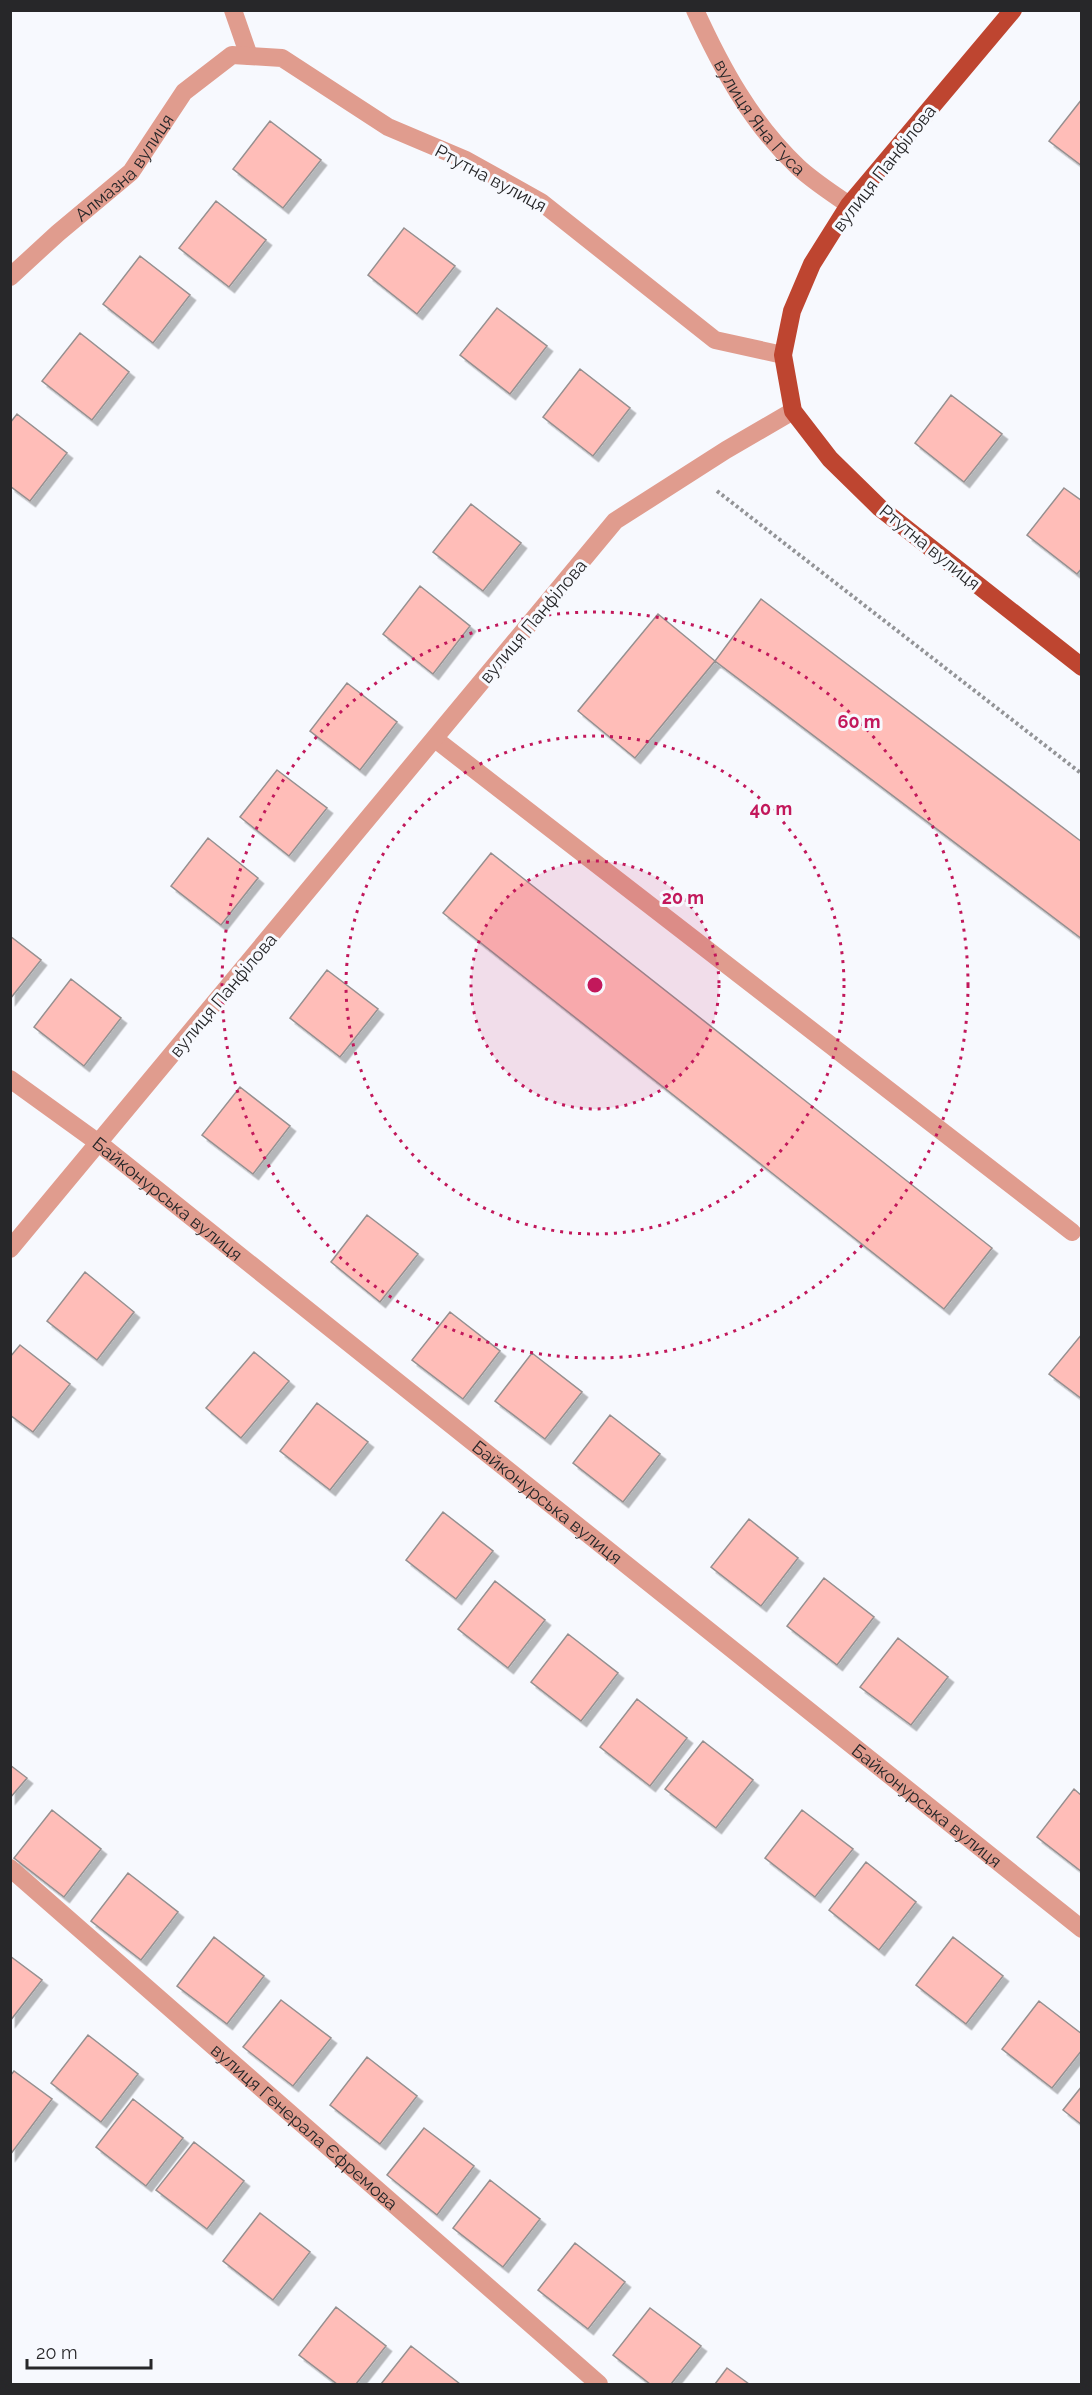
<svg xmlns="http://www.w3.org/2000/svg" width="1092" height="2395" font-family="Raleway,sans-serif">
	<style>
		.building { fill: #ffbdb8; stroke: #969090; stroke-width: 1.5; filter: url(#shadow) }
		.lines { fill: none; stroke-linecap: round; stroke-linejoin: round }
		.path { stroke: #939497; stroke-width: 4; stroke-dasharray: 3 3; stroke-linecap: butt }
		.minor { stroke: #e09c8e; stroke-width: 18 }
		.major { stroke: #be4530; stroke-width: 18 }
		.ring { fill: none; stroke: #c2185b; stroke-width: 3; stroke-dasharray: 3 6 }
		.labels { text-anchor: middle; dominant-baseline: central; stroke-width: 6; stroke-linejoin: round; paint-order: stroke }
		.street-label { font-size: 18px; fill: #272729; stroke: #f7f9fe }
		.centre { fill: #c2185b; stroke: #f7f9fe; stroke-width: 3 }
		.ring-label { font-size: 18px; text-anchor: middle; font-weight: bold; fill: #c2185b; stroke: #f7f9fe; stroke-width: 6; stroke-linejoin: round; paint-order: stroke }
	</style>
	<defs>
		<filter id="shadow"><feDropShadow dx="5.5" dy="5.5" stdDeviation="0" flood-color="#0004"/></filter>
	</defs>
	<rect width="100%" height="100%" fill="#f7f9fe"/>
	<path class="building" d="M1082,99V166L1049,141Z
		M270,121L321,160L283,208L233,169Z
		M216,201L266,240L229,287L179,248Z
		M404,228L455,266L417,314L368,275Z
		M140,256L190,295L153,343L103,304Z
		M497,308L547,346L510,394L460,355Z
		M80,333L129,372L92,420L42,381Z
		M580,369L630,408L593,456L543,417Z
		M951,395L1002,434L964,482L915,443Z
		M17,414L67,453L30,501L10,486V423Z
		M1064,488L1082,501V568L1077,574L1027,535Z
		M471,504L521,543L483,591L433,552Z
		M420,586L470,626L433,674L383,634Z
		M761,599L1082,842V939L715,661Z
		M658,614L715,661L635,758L578,711Z
		M347,683L397,722L360,770L310,731Z
		M277,770L327,808L289,856L240,817Z
		M208,838L258,878L221,925L171,886Z
		M491,853L992,1248L944,1309L443,913Z
		M10,936L41,960L10,999Z
		M327,970L378,1009L340,1057L290,1018Z
		M71,979L121,1018L84,1066L34,1027Z
		M240,1087L290,1126L253,1174L202,1135Z
		M367,1215L418,1254L380,1302L331,1262Z
		M85,1272L134,1312L97,1360L47,1321Z
		M450,1312L500,1351L463,1399L412,1360Z
		M1082,1334V1399L1049,1374Z
		M20,1345L70,1384L33,1432L10,1415V1357Z
		M254,1352L289,1381L241,1438L206,1408Z
		M532,1353L582,1392L545,1439L495,1401Z
		M317,1403L368,1442L330,1490L280,1451Z
		M610,1415L660,1454L623,1502L573,1463Z
		M443,1512L493,1551L456,1599L406,1560Z
		M749,1519L798,1558L761,1606L711,1567Z
		M824,1578L874,1617L837,1665L787,1626Z
		M495,1581L545,1620L508,1668L458,1629Z
		M568,1634L618,1673L581,1721L531,1682Z
		M898,1638L948,1677L911,1725L860,1687Z
		M637,1699L687,1738L650,1786L600,1747Z
		M703,1741L753,1780L716,1828L665,1789Z
		M10,1765L27,1778L10,1798Z
		M1074,1789L1082,1796V1872L1037,1837Z
		M52,1810L101,1849L64,1897L14,1858Z
		M802,1810L853,1849L815,1897L765,1858Z
		M866,1862L916,1902L879,1950L829,1910Z
		M128,1873L178,1912L141,1960L91,1921Z
		M214,1937L264,1976L227,2024L177,1986Z
		M953,1937L1003,1976L966,2024L916,1985Z
		M10,1956L42,1980L10,2021Z
		M281,2000L331,2038L293,2086L243,2047Z
		M1039,2001L1082,2034V2050L1052,2088L1002,2049Z
		M88,2035L138,2074L101,2122L51,2083Z
		M367,2057L417,2096L380,2144L330,2105Z
		M14,2071L52,2099L10,2155V2076Z
		M1082,2086V2125L1063,2110Z
		M133,2099L183,2138L146,2186L96,2147Z
		M424,2128L474,2166L437,2215L387,2175Z
		M194,2142L244,2181L207,2229L156,2190Z
		M490,2180L540,2219L503,2267L453,2228Z
		M260,2213L310,2252L273,2300L223,2261Z
		M575,2243L625,2282L588,2329L538,2290Z
		M336,2307L386,2346L356,2384H337L299,2355Z
		M650,2308L701,2346L671,2384H650L613,2355Z
		M411,2346L460,2384H381Z
		M727,2368L749,2384H715Z"/>
	<g class="lines">
		<path class="path" d="M717,491L1082,774"/>
		<g class="minor">
			<path d="M233,10L249,56"/>
			<path id="s1" d="M695,10C721,67 751,123 798,167C813,181 832,193 849,205"/>
			<path id="s2" d="M10,277L58,233L131,172L184,92L232,55L282,58L388,127L466,160L541,202L715,340L783,355"/>
			<path d="M435,739L1072,1232"/>
			<path id="s3" d="M10,1079L100,1144L1082,1929"/>
			<path d="M10,1249L615,521L726,450L793,411"/>
			<path id="s4" d="M10,1868L599,2384"/>
		</g>
		<path class="major" d="M1013,10L849,205L812,264L792,311L783,355L793,411L830,459L880,508L1082,667"/>
	</g>
	<circle cx="595" cy="985" r="124" fill="#c2185b" fill-opacity=".12"/>
	<g class="ring">
		<circle cx="595" cy="985" r="124"/>
		<circle cx="595" cy="985" r="249"/>
		<circle cx="595" cy="985" r="373"/>
	</g>
	<g class="labels">
		<g class="street-label">
			<text stroke="none"><textPath href="#s1" startOffset="126">вулиця Яна Гуса</textPath></text>
			<text stroke="none"><textPath href="#s2" startOffset="159">Алмазна вулиця</textPath></text>
			<text transform="translate(884 168) rotate(-52)">вулиця Панфілова</text>
			<text transform="translate(491 178) rotate(28)">Ртутна вулиця</text>
			<text transform="translate(930 547) rotate(39)">Ртутна вулиця</text>
			<text transform="translate(533 621) rotate(-50)">вулиця Панфілова</text>
			<text transform="translate(223 995) rotate(-50)">вулиця Панфілова</text>
			<text stroke="none"><textPath href="#s3" startOffset="198">Байконурська вулиця</textPath></text>
			<text stroke="none"><textPath href="#s3" startOffset="684">Байконурська вулиця</textPath></text>
			<text stroke="none"><textPath href="#s3" startOffset="1170">Байконурська вулиця</textPath></text>
			<text stroke="none"><textPath href="#s4" startOffset="392">вулиця Генерала Єфремова</textPath></text>
		</g>
	</g>
	<circle cx="595" cy="985" r="9" class="centre"/>
	<g class="ring-label">
		<text x="859" y="728">60 m</text>
		<text x="771" y="815">40 m</text>
		<text x="683" y="904">20 m</text>
	</g>
	<rect width="1092" height="2395" fill="none" stroke="#272729" stroke-width="24"/>
	<path d="M27 2359v9h124v-9" fill="none" stroke="#272729" stroke-width="3"/>
	<text x="36" y="2359" font-size="18" fill="#272729" stroke="#f7f9fe" stroke-width="4.5" paint-order="stroke">20 m</text>
</svg>
